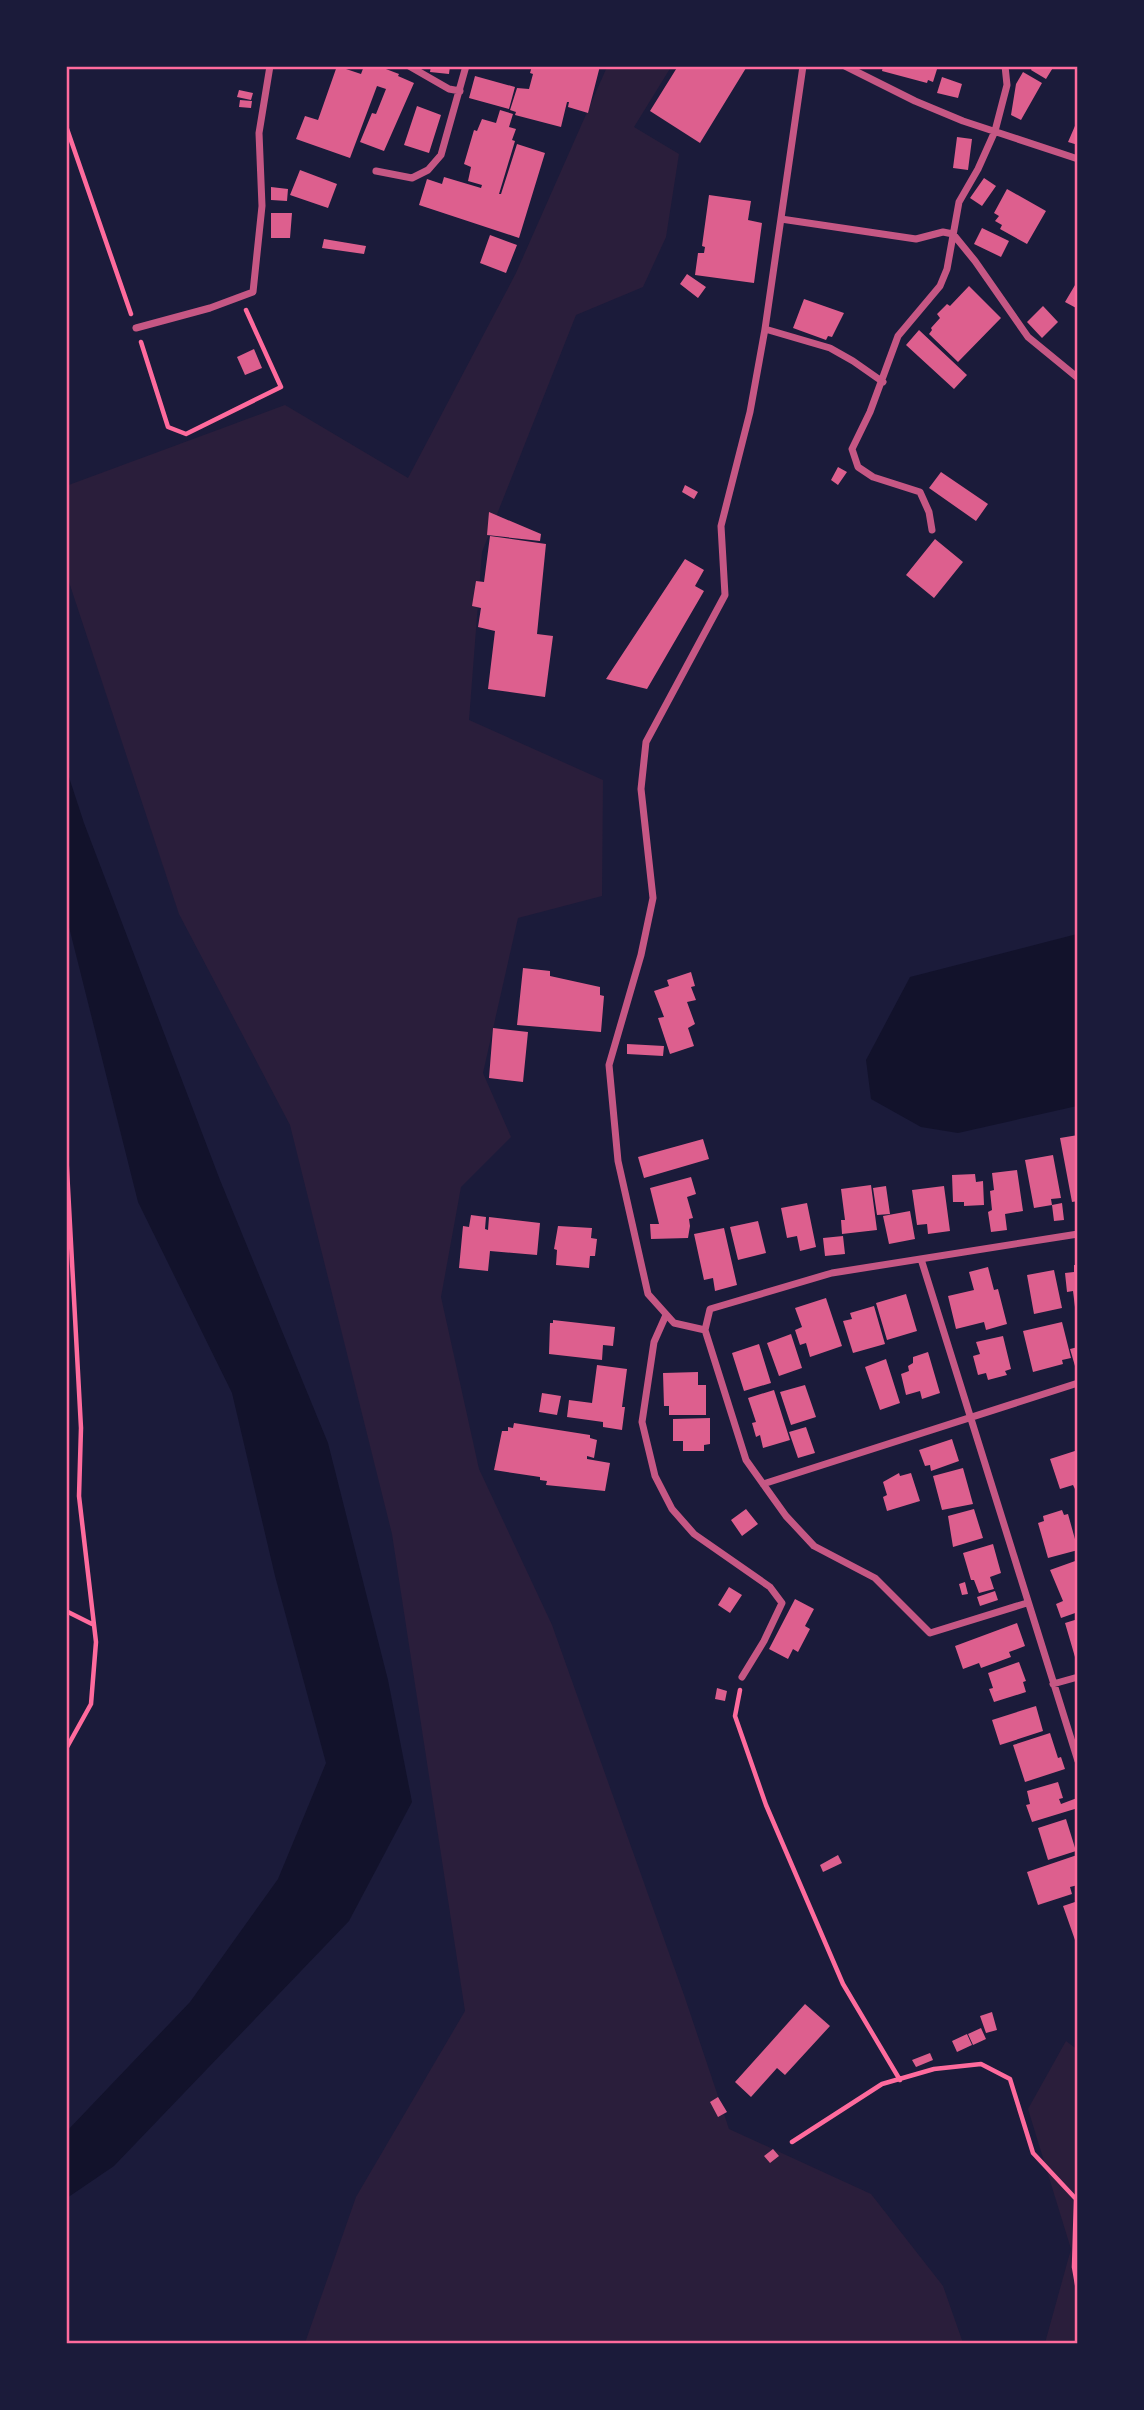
<svg xmlns="http://www.w3.org/2000/svg" width="1144" height="2410" font-family="'Sofia Sans Condensed',sans-serif">
	<style>
		.green { fill: #2a1e3b }
		.water { fill: #12122b }
		.building { fill: #dd5f8e }
		.lines { fill: none; stroke-linecap: round; stroke-linejoin: round }
		.path { stroke: #ff6b9d; stroke-width: 4.5 }
		.minor { stroke: #c65784; stroke-width: 7 }
		.neatline { fill: none; stroke: #ff6b9d; stroke-width: 2.5 }
	</style>
	<rect width="100%" height="100%" fill="#1b1b3a"/>
	<path class="green" d="M607,67H671L634,127L679,154L666,237L643,287L576,315L482,552L469,720L603,780L602,896L518,918L483,1073L511,1137L461,1187L441,1297L479,1469L552,1625L684,1995L729,2129L871,2194L943,2286L963,2343H305L356,2197L465,2011L392,1534L290,1125L179,914L67,576L66,486L285,405L408,478L516,273Z
		M1066,2041L1078,2050L1077,2343H1045L1071,2249L1028,2109Z"/>
	<path class="water" d="M66,768L84,823L220,1180L328,1443L388,1680L412,1802L349,1921L114,2166L67,2198V2131L190,2002L278,1879L326,1763L275,1576L232,1393L138,1202L67,919Z
		M1077,934V1106L958,1133L921,1127L871,1099L866,1060L910,977Z"/>
	<path class="building" d="M337,66L361,74L364,66H378L399,74L398,76L414,83L384,151L360,142L372,113L376,114L386,89L377,86L350,158L296,139L305,116L318,120Z
		M431,66H450L449,74L430,72Z
		M532,66H600L588,113L568,107L569,102H567L561,127L515,115L516,112L510,110L517,88L529,89L533,74L530,73Z
		M678,66L746,68L700,143L650,111Z
		M883,66H938L933,82L928,80L927,83L882,71Z
		M1033,66H1054L1046,79L1031,70Z
		M1023,72L1042,83L1021,120L1011,115L1016,84Z
		M475,76L515,87L509,109L469,98Z
		M942,77L962,84L958,98L937,93Z
		M239,90L253,93L251,100L237,97Z
		M240,100L252,101L251,108L239,107Z
		M417,106L441,115L429,153L404,145Z
		M500,110L513,114L509,127L516,129L512,140L515,141L499,194H501L517,144L545,153L519,238L419,205L427,179L442,184L444,177L481,188L482,185L468,181L471,167L464,164L474,130L477,131L482,119L496,123Z
		M1078,119V145L1068,142Z
		M957,137L972,139L968,170L953,168Z
		M300,170L337,184L328,208L290,195Z
		M984,178L996,186L982,206L970,198Z
		M271,187L288,189L287,201L271,200Z
		M1007,189L1046,211L1027,244L1000,229L1002,225L995,221L999,216L994,213Z
		M709,195L751,201L748,220L762,223L754,283L695,275L698,253H704L705,247L702,246Z
		M271,213H292L290,238H271Z
		M982,228L1009,241L1001,257L974,244Z
		M490,235L517,245L506,273L480,263Z
		M324,239L366,246L364,254L322,248Z
		M687,274L706,287L698,298L680,284Z
		M1078,280V309L1065,302Z
		M969,286L1001,318L958,362L929,334L932,330L931,328L940,318L937,314L947,304L950,306Z
		M804,299L844,313L832,337L828,336L826,340L793,328Z
		M1043,306L1058,322L1042,338L1027,322Z
		M919,330L967,375L954,389L906,345Z
		M254,349L262,368L245,375L237,357Z
		M838,467L847,472L838,485L831,480Z
		M941,472L988,504L976,521L929,488Z
		M685,485L698,492L694,499L682,492Z
		M489,512L541,534L540,541L487,535Z
		M490,536L546,544L537,634L553,636L545,697L488,689L495,631L478,627L481,608L472,606L476,581L484,582Z
		M935,539L963,562L934,598L906,575Z
		M685,559L704,570L695,586L704,591L647,689L606,679Z
		M523,968L550,971V976L600,987V995L604,996L601,1032L517,1025Z
		M691,972L695,986L691,987L696,1000L687,1002L695,1024L688,1028L694,1046L670,1054L658,1018L664,1017L654,991L669,986L667,980Z
		M493,1028L528,1032L523,1082L489,1078Z
		M627,1044L664,1046L663,1056L627,1054Z
		M1078,1135V1201L1072,1202L1060,1138Z
		M703,1139L709,1159L644,1178L638,1157Z
		M1053,1155L1061,1198L1051,1199L1052,1205L1034,1208L1025,1160Z
		M1017,1170L1023,1211L1005,1214L1007,1230L991,1232L988,1212L992,1210L990,1191L994,1190L992,1173Z
		M975,1174L976,1182L983,1181L984,1205L964,1206V1202H953L952,1175Z
		M691,1177L696,1194L687,1197L693,1218L689,1219L690,1226L688,1238L651,1239L650,1224H659L650,1188Z
		M871,1185L877,1230L842,1234L841,1220H845L841,1189Z
		M886,1186L890,1214L877,1215L873,1188Z
		M944,1186L950,1231L928,1234L927,1224L917,1225L912,1190Z
		M807,1203L816,1247L800,1251L797,1236L787,1238L781,1208Z
		M1062,1203L1064,1220L1054,1221L1052,1205Z
		M910,1211L915,1239L889,1244L883,1216Z
		M471,1215L486,1217L485,1229L488,1230L489,1217L540,1223L537,1255L490,1251L488,1271L459,1268L463,1226L469,1227Z
		M758,1221L766,1253L738,1260L730,1227Z
		M558,1226L592,1228L591,1238L597,1239L595,1256H590L589,1268L556,1265L557,1250L554,1249Z
		M724,1228L737,1285L715,1291L713,1278L704,1280L694,1234Z
		M843,1236L845,1254L825,1256L823,1238Z
		M1074,1265H1078V1307H1075L1073,1291L1067,1292L1065,1273L1074,1272Z
		M988,1267L994,1290L998,1289L1007,1324L986,1330L984,1322L956,1329L948,1296L974,1290L969,1272Z
		M1054,1270L1062,1308L1034,1314L1027,1275Z
		M906,1294L917,1331L887,1340L876,1303Z
		M826,1298L842,1346L810,1357L806,1343L800,1345L795,1330L802,1327L795,1308Z
		M874,1306L885,1344L853,1353L843,1321L852,1319L850,1313Z
		M553,1320L615,1327L613,1346L603,1345L602,1360L549,1354L550,1323H553Z
		M1062,1322L1071,1358L1062,1360L1063,1364L1033,1372L1023,1331Z
		M791,1334L802,1368L779,1376L767,1343Z
		M1003,1336L1011,1369L1005,1371L1007,1375L988,1380L986,1373L978,1375L973,1356L980,1354L976,1342Z
		M759,1344L771,1383L744,1391L732,1353Z
		M1078,1347V1366H1075L1070,1349Z
		M928,1352L940,1393L922,1399L920,1391L906,1395L901,1374L909,1371L908,1366L913,1363V1357Z
		M886,1359L900,1403L880,1410L865,1367Z
		M597,1365L627,1369L622,1407H625L622,1430L603,1427V1422L567,1417L569,1400L592,1403Z
		M698,1372V1385H706V1415H669V1406H664L663,1373Z
		M805,1385L816,1417L791,1425L780,1392Z
		M774,1390L790,1440L763,1448L760,1435L756,1437L752,1423L756,1422L748,1398Z
		M542,1393L561,1396L557,1415L539,1412Z
		M710,1418V1444L704,1445V1451H683V1441H673V1419Z
		M514,1423L590,1435V1438L597,1440L594,1458L587,1456V1459L610,1463L605,1491L546,1485L547,1481L540,1480V1477L494,1470L502,1431H508V1427L513,1428Z
		M806,1427L815,1453L798,1458L789,1432Z
		M952,1439L959,1461L931,1471L930,1465L925,1466L919,1450Z
		M1078,1450V1488L1075,1489L1073,1485L1060,1489L1050,1459Z
		M963,1468L973,1504L942,1510L933,1476Z
		M899,1473L900,1476L911,1473L920,1501L887,1511L883,1497L887,1495L883,1482Z
		M746,1509L758,1524L742,1536L731,1520Z
		M974,1509L983,1538L953,1547L948,1516Z
		M1062,1510L1064,1515L1068,1514L1078,1550L1048,1558L1038,1523L1044,1521L1043,1516Z
		M993,1544L1001,1573L990,1577L994,1589L979,1593L974,1580H971L963,1553Z
		M1078,1560V1612L1061,1618L1056,1604L1063,1601L1050,1570Z
		M965,1582L968,1594L962,1595L959,1584Z
		M729,1587L742,1595L730,1613L718,1605Z
		M995,1591L998,1600L980,1606L977,1597Z
		M795,1599L814,1609L805,1626L810,1629L798,1652L793,1649L788,1659L769,1649Z
		M1078,1619V1656L1075,1657L1065,1623Z
		M1017,1623L1025,1646L1009,1652L1011,1657L981,1668L979,1663L963,1669L955,1646Z
		M1019,1662L1026,1681L1023,1682L1026,1692L994,1702L989,1689L993,1688L988,1673Z
		M717,1688L727,1691L725,1701L715,1699Z
		M1036,1706L1043,1731L1000,1745L992,1720Z
		M1050,1733L1058,1758L1061,1757L1065,1769L1025,1782L1013,1745Z
		M1058,1782L1063,1798L1059,1799L1061,1804L1077,1798L1078,1808L1032,1822L1026,1805L1030,1804L1027,1791Z
		M1066,1819L1076,1851L1048,1860L1038,1828Z
		M838,1855L842,1863L823,1872L820,1865Z
		M1077,1855L1078,1885L1070,1887L1072,1894L1038,1905L1027,1872Z
		M1078,1901V1939L1075,1940L1063,1906Z
		M805,2004L830,2026L785,2075L777,2068L751,2097L735,2082Z
		M992,2012L997,2030L986,2033L980,2016Z
		M981,2028L986,2039L973,2045L968,2034Z
		M967,2034L972,2045L957,2052L952,2041Z
		M930,2053L933,2060L916,2067L912,2060Z
		M718,2097L727,2112L718,2117L710,2102Z
		M773,2149L779,2156L770,2163L764,2156Z"/>
	<g class="lines">
		<path class="path" d="M66,126L131,314
			M141,342L168,427L186,434L281,387L246,310
			M66,1151L81,1428L79,1496L96,1642L91,1704L66,1749
			M66,1611L92,1624
			M740,1690L735,1716L766,1805L843,1984L900,2080
			M792,2142L882,2084L934,2069L981,2064L1010,2079L1033,2153L1076,2199L1074,2267L1078,2290"/>
		<path class="minor" d="M409,66L449,89L460,91
			M845,66L915,101L963,121L1078,159
			M376,171L412,178L428,170L441,155L466,66
			M781,219L916,239L943,232L953,234L975,261L1028,337L1078,378
			M136,328L210,308L253,292L262,206L259,133L270,66
			M765,329L830,348L853,361L883,382
			M932,530L929,512L920,492L873,477L858,467L852,449L870,412L898,336L940,286L947,269L959,202L978,169L995,131L1007,85L1005,66
			M921,1259L1078,1761
			M666,1315L654,1342L642,1422L655,1476L672,1509L694,1534L770,1587L782,1603L764,1641L742,1677
			M705,1330L674,1323L648,1294L618,1161L609,1065L641,955L653,898L641,789L646,742L725,595L721,526L750,412L765,329L803,66
			M763,1484L1078,1383
			M1027,1603L930,1633L875,1578L814,1546L786,1516L746,1460L705,1330L710,1309L832,1273L1078,1234
			M1053,1684L1078,1677"/>
	</g>
	<rect width="1144" height="2410" fill="none" stroke="#1b1b3a" stroke-width="136"/>
	<rect x="68" y="68" width="1008" height="2274" class="neatline"/>
</svg>
